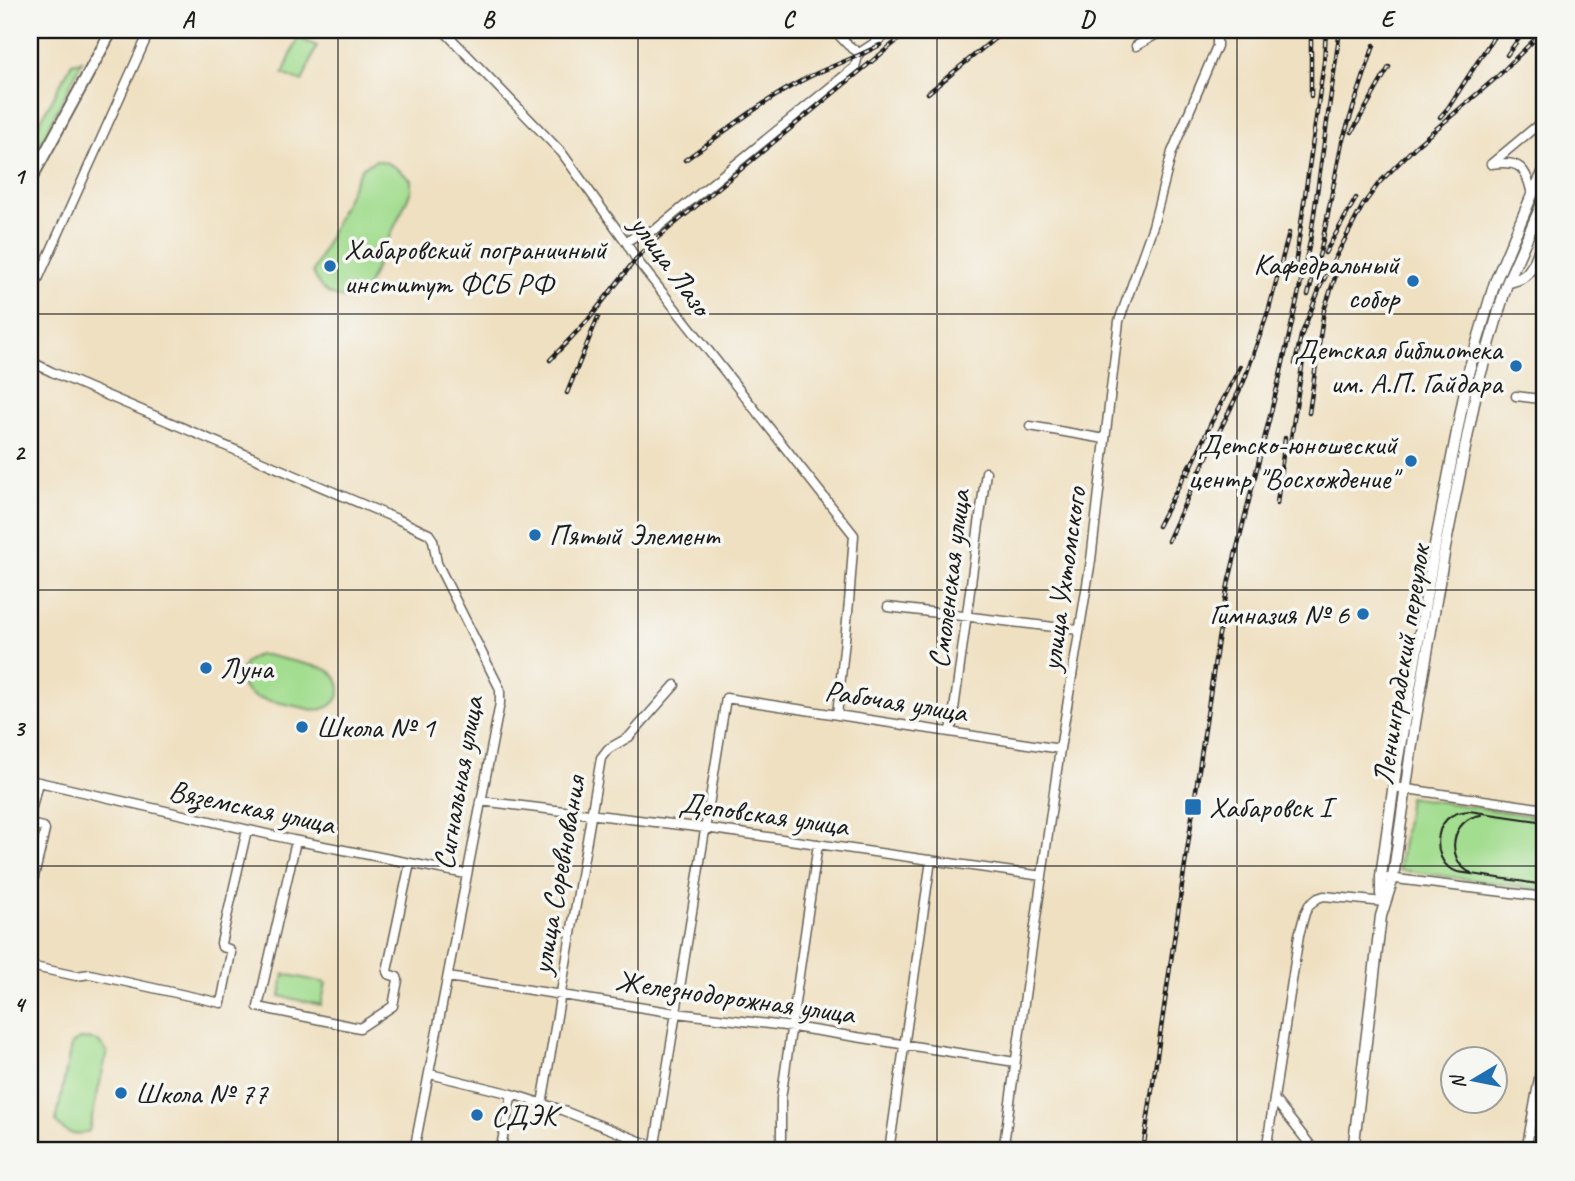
<svg xmlns="http://www.w3.org/2000/svg" width="1575" height="1181" font-family="Caveat,sans-serif">
	<style>
		.green { fill: #a3dd90; stroke: #607c56; stroke-width: 2 }
		.lines { fill: none; stroke-linecap: round; stroke-linejoin: round }
		.minor-casing { stroke: #666156; stroke-width: 11 }
		.major-casing { stroke: #666156; stroke-width: 13 }
		.highway-casing { stroke: #666156; stroke-width: 14 }
		.minor { stroke: #fff; stroke-width: 8 }
		.major { stroke: #fff; stroke-width: 10 }
		.highway { stroke: #fff; stroke-width: 10 }
		.tram { stroke: #1c1c1c; stroke-width: 2 }
		.rail-casing { stroke: #1c1c1c; stroke-width: 4.5 }
		.rail { stroke: #f6f6f2; stroke-width: 2; stroke-dasharray: 5; stroke-linecap: butt }
		.grid { fill: none; stroke: #1c1c1c; stroke-width: 2; stroke-opacity: 0.55 }
		.poi-dot { fill: #1f6fb2; stroke: #f6f6f2; stroke-width: 2.5 }
		.labels { text-anchor: middle; dominant-baseline: central; stroke-width: 7; stroke-linejoin: round; paint-order: stroke }
		.poi-label { font-size: 30px; fill: #1c1c1c; stroke: #f6f6f2; text-anchor: start }
		.street-label { font-size: 30px; fill: #1c1c1c; stroke: #f6f6f2 }
		.neatline { fill: none; stroke: #1c1c1c; stroke-width: 2.5 }
		.grid-label { font-size: 23px; text-anchor: middle; font-weight: bold; fill: #1c1c1c }
	</style>
	<rect width="100%" height="100%" fill="#f6f6f2"/>
	<filter id="ink" filterUnits="userSpaceOnUse"><feTurbulence type="fractalNoise" baseFrequency=".0143" numOctaves="2"/><feDisplacementMap in="SourceGraphic" scale="14" xChannelSelector="R" yChannelSelector="G"/><feConvolveMatrix kernelMatrix="1 2 1 2 8 2 1 2 1" color-interpolation-filters="sRGB"/></filter>
	<filter id="wash" filterUnits="userSpaceOnUse"><feTurbulence type="fractalNoise" baseFrequency=".00686" numOctaves="4" result="noise"/><feDisplacementMap in="SourceGraphic" scale="28" xChannelSelector="R" yChannelSelector="G"/><feGaussianBlur stdDeviation="1.57" result="paint"/><feColorMatrix in="noise" values="0 0 0 0 0 0 0 0 0 0 0 0 0 0 0 0 0 1.4 0 .05"/><feComposite in="paint" operator="in"/></filter>
	<g filter="url(#wash)">
		<rect width="100%" height="100%" fill="#efe0c1"/>
		<path class="green" d="M298,38L317,46L302,82L283,74Z
			M82,61L39,147H34L32,151L30,150V140L72,63Z
			M376,160C392,163 399,169 411,180V191L366,289L355,299C332,298 321,294 313,272L358,174L363,167Z
			M258,655H266L323,668C350,679 343,710 314,710L257,698C234,688 235,664 258,655Z
			M1409,797L1545,818V890L1399,870Z
			M284,974L326,983L321,1005L280,996Z
			M79,1039C94,1039 99,1039 107,1052L89,1131C75,1137 65,1134 56,1122L71,1045Z"/>
	</g>
	<g filter="url(#ink)">
		<g class="lines">
			<defs>
				<path id="minor" d="M443,30L562,153L626,242L636,259L854,535L849,602L837,715
					M834,30L848,45L859,53
					M1136,46L1164,30
					M1491,164L1545,119
					M1491,164C1520,160 1526,167 1532,195
					M626,242L637,235L656,229L855,67L859,53L894,30
					M30,297L150,30
					M30,361L52,372L397,519L429,534L433,540L437,563L500,689V703L414,1151
					M1516,396L1540,399L1545,398
					M1030,426L1105,439
					M888,607L1079,630
					M951,732L986,472
					M30,780L293,840L466,874
					M1393,787L1545,809
					M480,801L705,828L1042,876
					M30,816L38,782
					M30,824L43,827L45,830L30,894
					M296,841L258,1007L360,1028L393,1006L398,980L397,977L388,974L387,971L410,863
					M1388,878L1545,897
					M30,909V916
					M30,966L76,976L90,974L221,1003L231,953L229,949L222,947L221,943L247,830
					M448,977L676,1013L793,1027L1015,1062
					M430,1074L512,1094L559,1109L655,1147L686,1151
					M1274,1099L1315,1151
					M542,1104L601,758L608,749L629,737L675,685
					M781,1138V1099L818,844
					M500,1151L512,1094
					M654,1151L726,698L1060,749
					M889,1151L931,860
					M1003,1151L1060,749L1091,560L1119,321L1153,226L1172,152L1217,46V38L1211,30
					M1266,1151L1299,935L1305,913L1309,905L1318,898L1324,896L1384,902
					M1526,1151L1545,1045"/>
				<path id="major" d="M1507,283C1512,281 1519,280 1524,276C1536,267 1540,246 1545,233
					M1384,902L1381,894V876L1396,769L1436,540L1469,370L1495,282L1532,195L1545,169
					M1353,1151L1381,916L1393,878L1415,723L1445,548L1478,383L1507,283L1545,197"/>
				<path id="highway" d="M30,181L112,30"/>
			</defs>
			<use href="#minor" class="minor-casing"/>
			<use href="#major" class="major-casing"/>
			<use href="#highway" class="highway-casing"/>
			<use href="#minor" class="minor"/>
			<use href="#major" class="major"/>
			<use href="#highway" class="highway"/>
			<path class="tram" d="M1545,822L1469,811C1461,812 1453,813 1447,819C1435,831 1435,855 1448,867C1449,868 1457,872 1458,872L1545,885
				M1471,873C1444,860 1451,818 1481,815"/>
			<defs>
				<path id="rail" d="M1507,55L1525,30
					M928,93L1005,30
					M1311,96V30
					M1440,117L1448,108L1498,30
					M1352,132L1389,67
					M685,160C723,133 760,103 801,81C827,67 854,59 880,45
					M1325,253L1356,198
					M1294,273L1324,62L1326,30
					M1308,295L1321,249L1342,142L1374,45
					M550,360L588,320L636,259L656,239L910,30
					M1295,364L1301,336L1321,285L1363,205L1379,183L1416,146L1497,77L1544,30
					M567,393L598,317
					M1309,413L1324,310L1338,269
					M1289,451L1304,354
					M1188,474L1211,423L1240,367
					M1277,504L1285,438
					M1158,526L1190,464
					M1168,541L1194,483L1244,381L1269,309L1289,233
					M1143,1151L1218,640L1229,580L1280,376L1310,242L1340,30"/>
			</defs>
			<use href="#rail" class="rail-casing"/>
			<use href="#rail" class="rail"/>
		</g>
	</g>
	<path class="grid" d="M338,30V1151M638,30V1151M937,30V1151M1237,30V1151M30,314H1545M30,590H1545M30,866H1545"/>
	<g class="poi-dot">
		<circle cx="330" cy="266" r="7"/>
		<circle cx="1413" cy="281" r="7"/>
		<circle cx="1516" cy="366" r="7"/>
		<circle cx="1411" cy="461" r="7"/>
		<circle cx="535" cy="535" r="7"/>
		<circle cx="1363" cy="614" r="7"/>
		<circle cx="206" cy="668" r="7"/>
		<circle cx="302" cy="727" r="7"/>
		<rect x="1184" y="798" width="18" height="18" rx="3.5"/>
		<circle cx="121" cy="1093" r="7"/>
		<circle cx="477" cy="1115" r="7"/>
	</g>
	<g class="labels">
		<g class="poi-label">
			<text x="344" y="249">Хабаровский пограничный<tspan x="344" dy="34">институт ФСБ РФ</tspan></text>
			<text x="1399" y="264" text-anchor="end">Кафедральный<tspan x="1399" dy="34">собор</tspan></text>
			<text x="1502" y="349" text-anchor="end">Детская библиотека<tspan x="1502" dy="34">им. А.П. Гайдара</tspan></text>
			<text x="1397" y="444" text-anchor="end">Детско-юношеский<tspan x="1397" dy="34">центр "Восхождение"</tspan></text>
			<text x="549" y="535">Пятый Элемент</text>
			<text x="1349" y="614" text-anchor="end">Гимназия № 6</text>
			<text x="220" y="668">Луна</text>
			<text x="316" y="727">Школа № 1</text>
			<text x="1209" y="807">Хабаровск I</text>
			<text x="135" y="1093">Школа № 77</text>
			<text x="491" y="1115">СДЭК</text>
		</g>
		<g class="street-label">
			<text transform="translate(671 265) rotate(54)">улица Лазо</text>
			<text transform="translate(949 579) rotate(-83)">Смоленская улица</text>
			<text transform="translate(1063 579) rotate(-82)">улица Ухтомского</text>
			<text transform="translate(1401 665) rotate(-81)">Ленинградский переулок</text>
			<text transform="translate(896 701) rotate(9)">Рабочая улица</text>
			<text transform="translate(458 783) rotate(-80)">Сигнальная улица</text>
			<text transform="translate(252 807) rotate(12)">Вяземская улица</text>
			<text transform="translate(764 814) rotate(8)">Деповская улица</text>
			<text transform="translate(558 875) rotate(-80)">улица Соревнования</text>
			<text transform="translate(735 997) rotate(8)">Железнодорожная улица</text>
		</g>
	</g>
	<rect width="1575" height="1181" fill="none" stroke="#f6f6f2" stroke-width="77"/>
	<g transform="translate(1474 1080) rotate(260)"><circle r="33" fill="#f6f6f2" stroke="#9f9f9c" stroke-width="2"/>
	<path d="M0-5L12 26L0 18L-12 26Z" fill="#1f6fb2"/>
	<text y="-10" font-size="19" font-weight="bold" text-anchor="middle" fill="#1c1c1c">N</text>
	</g>
	<rect x="38" y="38" width="1498" height="1104" class="neatline"/>
	<g class="grid-label">
		<text x="188" y="27">A</text>
		<text x="488" y="27">B</text>
		<text x="788" y="27">C</text>
		<text x="1087" y="27">D</text>
		<text x="1387" y="27">E</text>
		<text x="19" y="184">1</text>
		<text x="19" y="460">2</text>
		<text x="19" y="736">3</text>
		<text x="19" y="1012">4</text>
	</g>
</svg>
